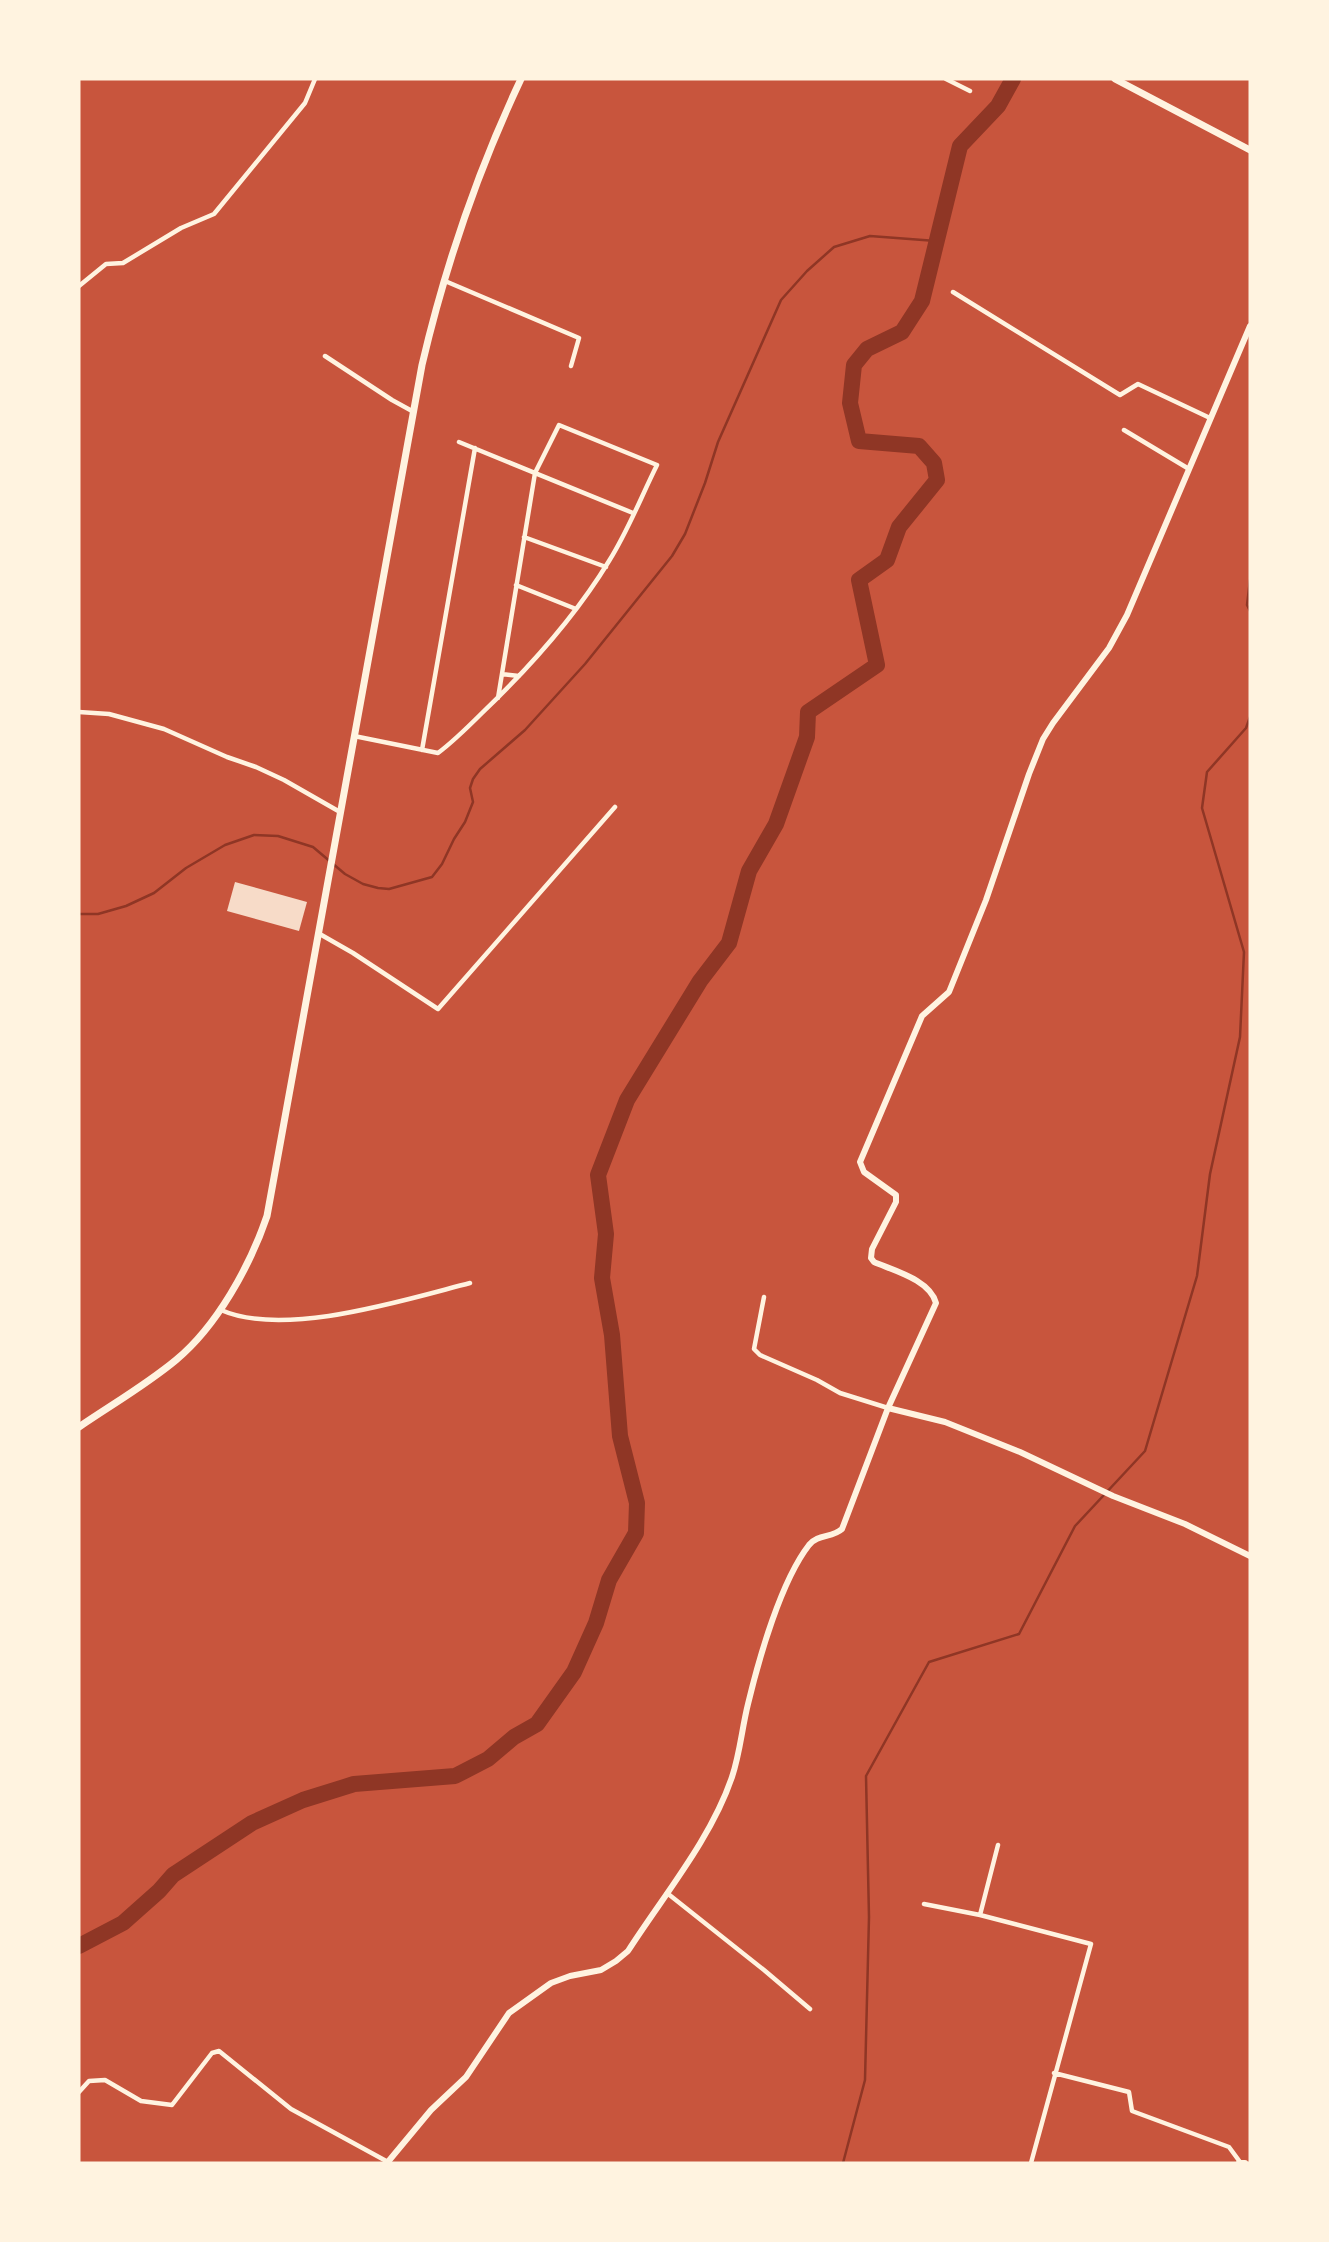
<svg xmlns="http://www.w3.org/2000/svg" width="1329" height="2242" font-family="Karla,sans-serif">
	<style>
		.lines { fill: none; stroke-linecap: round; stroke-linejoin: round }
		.stream { stroke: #8f3625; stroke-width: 2.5 }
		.river { stroke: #8f3625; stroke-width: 16 }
		.building { fill: #f7dbc8 }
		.minor { stroke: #fff3e0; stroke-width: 4.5 }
		.tertiary { stroke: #fff3e0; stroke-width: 6 }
		.secondary { stroke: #fff3e0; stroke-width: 7 }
	</style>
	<rect width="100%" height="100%" fill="#c8553d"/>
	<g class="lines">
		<path class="stream" d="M1250,580L1247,605L1250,611
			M79,914H98L126,906L154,893L186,868L225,845L254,835L278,836L313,847L345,874L363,884L378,888L389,889L432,877L442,864L454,839L465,822L473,802L470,788L473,779L480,769L525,730L585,664L672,556L685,534L705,483L718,442L781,300L807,271L834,247L870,236L936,241
			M843,2163L865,2080L869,1917L866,1776L929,1662L1019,1634L1075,1526L1145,1451L1197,1276L1210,1174L1240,1037L1244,952L1202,808L1207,772L1246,728L1250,717"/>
		<path class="river" d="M79,1946L123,1923L159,1891L173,1875L252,1823L303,1800L354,1784L455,1776L488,1759L514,1737L537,1724L574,1672L596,1623L609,1580L636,1533L637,1503L620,1436L612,1335L602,1278L606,1234L598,1175L627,1100L700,981L729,943L749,871L776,824L807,737L808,712L877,665L859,580L887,560L899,527L937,480L934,463L919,446L859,441L850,403L854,365L867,349L902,332L922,301L960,146L998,106L1013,79"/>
	</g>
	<path class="building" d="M235,882L307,902L299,931L227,911Z"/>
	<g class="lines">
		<path class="minor" d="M946,79L970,91
			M445,281L579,338L571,366
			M79,286L106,264L123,263L181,228L214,214L305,103L315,79
			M953,292L1120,395L1138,384L1210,418
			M325,356L392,400L412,411
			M1124,430L1189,469
			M459,442L633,513
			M524,537L606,567
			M516,585L576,609
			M502,674L519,676
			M79,712L109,714L164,729L227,757L256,767L284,780L340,812
			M354,736L438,753C454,741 468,727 482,713C529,668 575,617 609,561C628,531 641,497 657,465L559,425L535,473L498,698
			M422,750L475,448
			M318,933L353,953L438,1009L615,807
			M764,1297L754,1349L760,1355L817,1380L840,1393L888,1408
			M221,1310C284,1338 404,1300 470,1283
			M998,1845L980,1915L1091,1944L1031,2163
			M667,1893L764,1970L810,2009
			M924,1904L980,1915
			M1054,2073L1129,2092L1132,2111L1229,2147L1240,2162
			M79,2092L89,2081L105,2080L141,2101L172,2105L212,2053L219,2051L291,2109L388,2162"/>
		<path class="tertiary" d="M888,1408L945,1422L1020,1452L1113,1496L1185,1524L1250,1556
			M387,2163L431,2110L466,2077L509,2013L551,1983L570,1976L601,1970L616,1961L628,1951C664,1895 711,1839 732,1777C740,1753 742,1728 748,1704C759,1658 781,1581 809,1545C818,1534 832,1538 842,1529L888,1408L936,1303C930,1280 895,1271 874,1262L871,1258L872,1249L896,1202V1195L864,1172L860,1162L922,1016L949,992L986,900L1029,774L1043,739L1053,723L1109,648L1127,615L1250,326
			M1239,2163H1245"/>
		<path class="secondary" d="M1115,79L1250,150
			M79,1427C111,1405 146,1385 176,1360C217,1326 250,1266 267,1216L422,365C445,267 478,170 521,79"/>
	</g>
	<rect width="1329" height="2242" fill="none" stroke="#fff3e0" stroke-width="161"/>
</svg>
